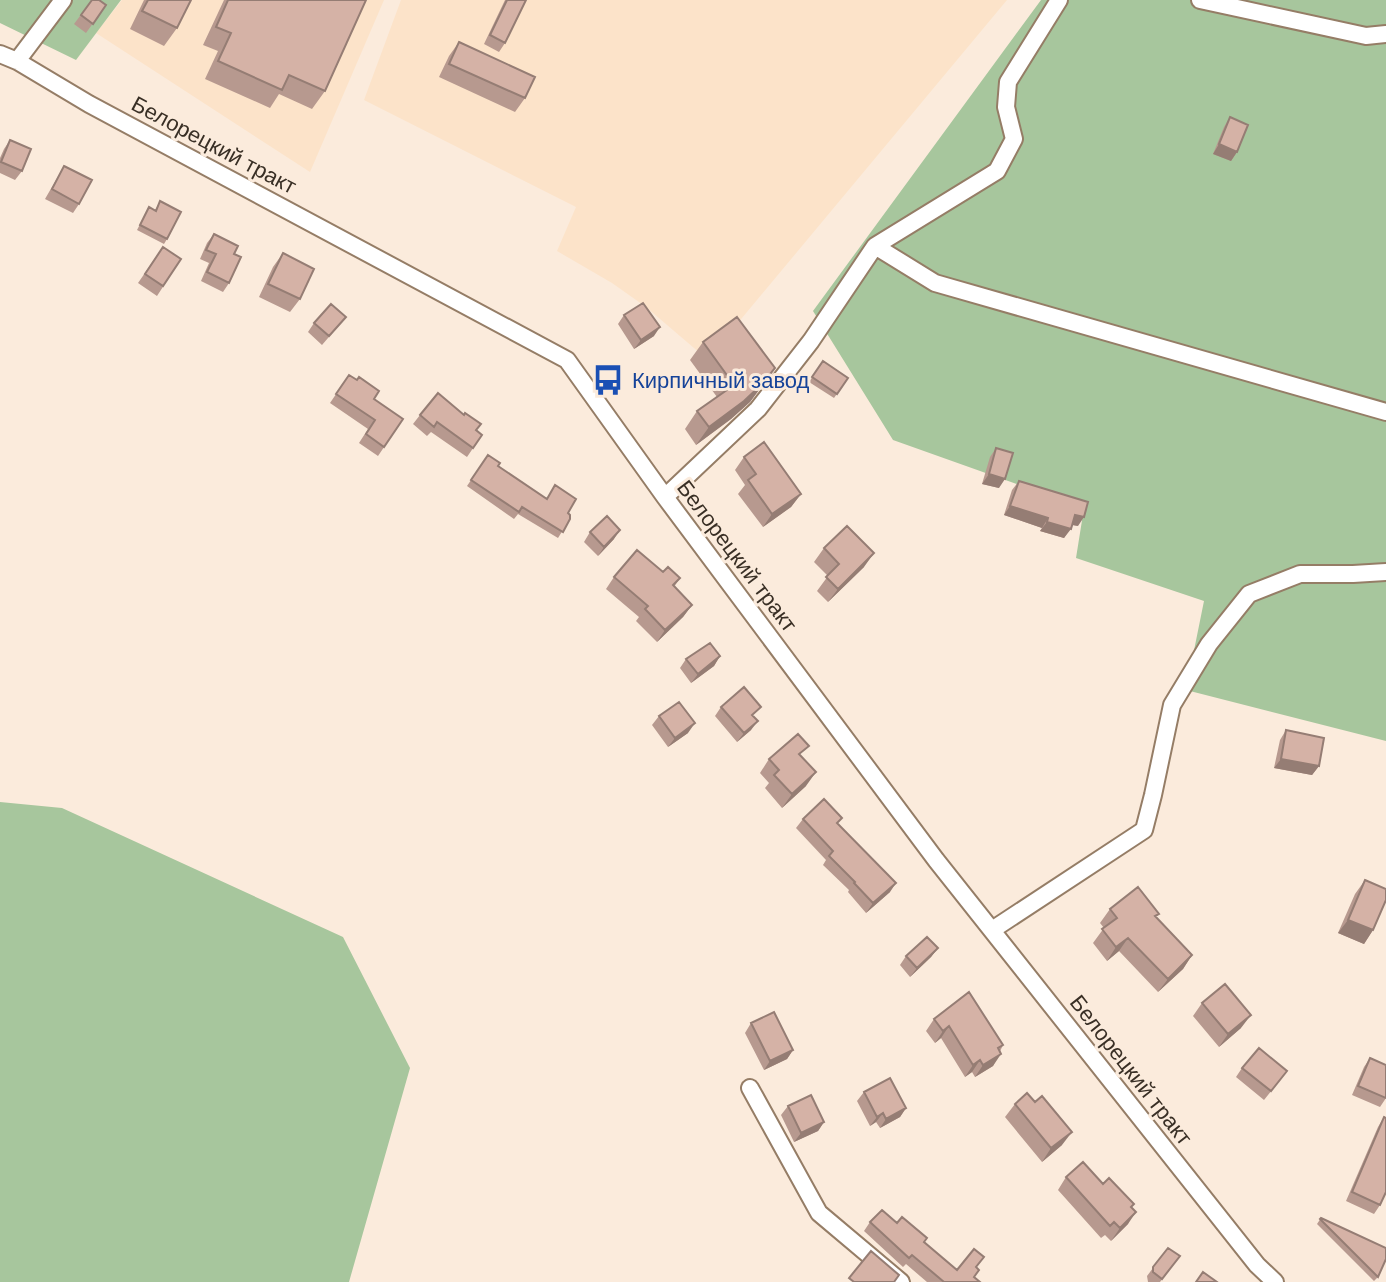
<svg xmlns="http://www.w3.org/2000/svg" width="1386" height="1282" font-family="'DM Sans',sans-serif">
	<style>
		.built { fill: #fce3c9 }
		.green { fill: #a7c69d }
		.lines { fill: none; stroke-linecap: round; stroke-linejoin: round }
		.minor-casing { stroke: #957d66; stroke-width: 20 }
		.minor { stroke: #fff; stroke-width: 16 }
		.wall { fill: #b7998f }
		.shaded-wall { fill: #957d74 }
		.building { fill: #d5b2a6; stroke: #957d74; stroke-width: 2 }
		.labels { text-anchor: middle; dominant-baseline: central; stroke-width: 6; stroke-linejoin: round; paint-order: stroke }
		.street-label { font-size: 22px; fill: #392f25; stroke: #fbebdc }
		.transit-label { font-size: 22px; fill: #164399; stroke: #fbebdc; text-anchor: start }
	</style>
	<rect width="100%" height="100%" fill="#fbebdc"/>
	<path class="built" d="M122,0H384L310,172L96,33Z
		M401,0H1007L727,336L701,354L646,307L612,283L557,251L576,207L364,100Z"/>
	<path class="green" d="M0,0H121L76,60L0,23Z
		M1041,0H1386V741L1186,690L1204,601L1076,558L1084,508L893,440L813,311Z
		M0,802L62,808L343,937L410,1068L349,1282H0Z"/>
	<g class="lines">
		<defs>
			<path id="minor" d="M1200,0L1366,36L1386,34
				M0,54L17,61L89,104L567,360L665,497L936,860L1257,1265L1275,1282
				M17,61L63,0
				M875,246L997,171L1014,139L1006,107L1008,82L1059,0
				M665,497L758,409L811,341L875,246L935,283L1386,412
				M992,930L1144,830L1153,795L1172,705L1209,644L1249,594L1300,574H1353L1386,572
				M750,1088L819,1213L901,1282"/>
		</defs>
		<use href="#minor" class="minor-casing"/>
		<use href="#minor" class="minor"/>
	</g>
	<path class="wall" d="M92,0L106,5L86,33L74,24Z
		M144,0H191L177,28L164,46L130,29Z
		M224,0H366L325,91L312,109L279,94L270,108L205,79L218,51L203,45Z
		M505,0H526L505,43L499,52L484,44Z
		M459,42L525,98L515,112L439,77L449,56Z
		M1230,117L1237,152L1231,161L1213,154L1224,127Z
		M10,140L22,171L15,180L0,173V158L4,149Z
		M64,166L79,204L73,213L45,199Z
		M160,201L167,239L164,244L137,230L149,207L155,210Z
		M214,234L234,254L229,283L223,292L201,281L209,263L200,259L207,243Z
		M163,247L181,259L157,296L138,283Z
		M283,253L300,299L290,312L259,297L273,267Z
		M624,315L654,336L634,349L618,324Z
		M346,317L322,345L308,332L314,323Z
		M703,342L762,386L750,402L731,419L696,445L685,429L697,411L717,397L690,360Z
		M823,361L848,378L834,398L809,382Z
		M349,375L374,399L403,419L378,456L359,443L368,429L330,403Z
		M420,415L476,430L482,435L467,457L431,432L427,436L413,424Z
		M996,448L999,488L982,484L990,457Z
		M488,455L498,466L568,513L570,519L558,538L518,514L514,519L467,486Z
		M744,457L801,494L791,507L763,527L738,494L745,485L735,470Z
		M1019,481L1078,526L1072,525L1064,538L1040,531L1042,528L1004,515L1012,490Z
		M590,532L614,539L598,556L584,542Z
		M824,548L864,567L828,602L817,591L828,576L814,562Z
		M614,577L680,578L674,587L692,605L683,617L657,642L636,621L639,617L606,589Z
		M720,656L714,666L691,683L680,668L686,659Z
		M721,707L754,717L751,730L737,742L715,716Z
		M659,716L688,733L668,747L652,725Z
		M1286,730L1319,766L1312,775L1274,768L1280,740Z
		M801,757L806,786L782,808L765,788L769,783L760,773L769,759Z
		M803,819L838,824L890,892L866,913L848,892L849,890L823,865L826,860L796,828Z
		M1365,880L1373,930L1364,944L1338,933L1355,894Z
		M1110,909L1159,914L1156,917L1192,955L1183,969L1158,992L1119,951L1107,961L1093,943L1104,928L1100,923Z
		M938,948L931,957L910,977L900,965L906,956Z
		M1202,1003L1241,1028L1219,1047L1193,1016Z
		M934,1019L1003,1045L993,1066L975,1077L972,1072L965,1077L941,1038L935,1043L926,1031Z
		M751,1023L793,1050L787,1059L764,1070L745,1033Z
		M1370,1058L1386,1065V1098L1380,1107L1352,1095L1364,1067Z
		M1242,1068L1287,1071L1264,1100L1236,1077Z
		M864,1092L906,1108L900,1117L880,1128L876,1122L870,1126L857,1101Z
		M1015,1104L1062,1145L1042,1162L1005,1117Z
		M788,1106L824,1122L818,1131L794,1142L781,1115Z
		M1384,1117L1380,1205L1374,1214L1346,1201L1378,1127Z
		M1066,1177L1103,1184L1132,1207L1128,1224L1111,1241L1105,1235L1101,1238L1058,1190Z
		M1321,1218L1378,1277L1374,1281L1317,1224Z
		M870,1222L897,1223L924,1242L957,1270L976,1268L974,1277L980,1282H927L906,1264L903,1267L864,1231Z
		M1168,1248L1180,1256L1160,1282H1148L1147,1276Z"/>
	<path class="shaded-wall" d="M1219,144L1237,152L1231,161L1213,154Z
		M660,327L654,336L634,349L641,340Z
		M775,368L750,402L731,419L696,445L709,427Z
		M989,474L1005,479L999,488L982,484Z
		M801,494L791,507L763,527L772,514Z
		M1010,506L1048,518L1042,528L1004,515Z
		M1075,515L1084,517L1078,526L1068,524Z
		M1047,522L1071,529L1064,538L1040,531Z
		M620,530L614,539L598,556L604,547Z
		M874,553L864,567L828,602L838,589Z
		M692,605L683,617L657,642L665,630Z
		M720,656L714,666L691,683L698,674Z
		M758,721L751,730L737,742L744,733Z
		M695,723L688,733L668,747L675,738Z
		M1281,759L1319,766L1312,775L1274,768Z
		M816,772L806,786L782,808L792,794Z
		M896,883L890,892L866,913L873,903Z
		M1348,920L1373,930L1364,944L1338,933Z
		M1128,938L1119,951L1107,961L1116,947Z
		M938,948L931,957L910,977L917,968Z
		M1192,955L1183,969L1158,992L1168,979Z
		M1251,1015L1241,1028L1219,1047L1228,1034Z
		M949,1026L941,1038L935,1043L943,1031Z
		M793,1050L787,1059L764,1070L770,1061Z
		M1001,1054L993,1066L975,1077L983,1065Z
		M980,1060L972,1072L965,1077L973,1065Z
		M906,1108L900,1117L880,1128L886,1119Z
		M883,1113L876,1122L870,1126L877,1117Z
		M824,1122L818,1131L794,1142L801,1133Z
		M1072,1132L1062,1145L1042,1162L1051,1148Z
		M1136,1212L1128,1224L1111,1241L1120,1228Z"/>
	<path class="building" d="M92,0H99L106,5L93,24L81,15Z
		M148,0H191L177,28L142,11Z
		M228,0H366L325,91L289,75L282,90L218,61L231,33L216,27Z
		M507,0H526L505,43L490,35Z
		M459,42L535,77L525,98L449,64Z
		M1230,117L1248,125L1237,152L1219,144Z
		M10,140L31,149L22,171L1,162Z
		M64,166L92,180L79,204L52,189Z
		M160,201L181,212L167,239L140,225L149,207L156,211Z
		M214,234L238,246L234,254L241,257L229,283L207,272L216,254L206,250Z
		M163,247L181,259L163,286L145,274Z
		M283,253L314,269L300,299L268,284Z
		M643,303L660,327L641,340L624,315Z
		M331,304L346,317L329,336L314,323Z
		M737,317L775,368L762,384L744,401L709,427L697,411L734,385L703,342Z
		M823,361L848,378L837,394L812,377Z
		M349,375L357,380L359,377L379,391L374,399L403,419L384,447L366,434L375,420L336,394Z
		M438,393L464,415L465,413L481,424L476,430L482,435L473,448L437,422L434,427L420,415Z
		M764,442L801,494L772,514L748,480L756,474L744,457Z
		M996,448L1013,453L1005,479L989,474Z
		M488,455L500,463L498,466L547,499L555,485L576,499L568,513L570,515V519L563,532L522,507L519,512L471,480Z
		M1019,481L1088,502L1084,517L1075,515L1071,529L1047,522L1048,518L1010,506Z
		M607,516L620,530L604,547L590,532Z
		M847,526L874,553L838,589L826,577L839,564L824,548Z
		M637,550L663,572L668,567L680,578L673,585L692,605L665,630L645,609L648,606L614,577Z
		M710,643L720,656L698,674L686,659Z
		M744,687L761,707L752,715L758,721L744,733L721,707Z
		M679,702L695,723L675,738L659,716Z
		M1286,730L1324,738L1319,766L1281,759Z
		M798,734L809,746L799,754L816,772L792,794L774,775L779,770L769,759Z
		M824,799L842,818L837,823L896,883L873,903L854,883L855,882L829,856L833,851L803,819Z
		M1365,880L1386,889V900L1373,930L1348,920Z
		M1138,887L1159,914L1155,916L1192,955L1168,979L1128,938L1116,947L1102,929L1117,918L1110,909Z
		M927,937L938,948L917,968L906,956Z
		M1225,984L1251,1015L1228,1034L1202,1003Z
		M969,992L1003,1045L998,1048L1001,1054L983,1065L980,1060L973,1065L949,1026L943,1031L934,1019Z
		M774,1012L793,1050L770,1061L751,1023Z
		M1259,1048L1287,1071L1271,1091L1242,1068Z
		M1370,1058L1386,1065V1098L1358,1086Z
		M890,1078L906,1108L886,1119L883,1113L877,1117L864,1092Z
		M1027,1093L1035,1102L1042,1096L1072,1132L1051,1148L1015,1104Z
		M811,1095L824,1122L801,1133L788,1106Z
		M1384,1117L1386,1118V1192L1380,1205L1352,1192Z
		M1083,1162L1103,1184L1109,1178L1134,1204L1131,1207L1136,1212L1120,1228L1114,1222L1110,1226L1066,1177Z
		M882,1210L897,1223L902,1217L927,1238L924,1242L957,1270L974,1249L984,1257L976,1267L979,1270L974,1277L980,1282H944L912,1255L909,1258L870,1222Z
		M1321,1218L1386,1248V1259L1378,1277L1320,1219Z
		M1168,1248L1180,1256L1162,1279L1153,1272V1267Z
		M871,1251L899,1275L894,1282H854L849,1278Z
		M1203,1272L1217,1282H1196Z"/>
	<defs>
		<symbol id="bus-bare" viewBox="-9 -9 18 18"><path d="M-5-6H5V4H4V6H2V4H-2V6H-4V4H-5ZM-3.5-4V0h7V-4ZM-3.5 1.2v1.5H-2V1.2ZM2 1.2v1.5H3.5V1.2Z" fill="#1a4fb4" stroke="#fbebdc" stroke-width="2.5" paint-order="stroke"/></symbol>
	</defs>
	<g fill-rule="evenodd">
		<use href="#bus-bare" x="586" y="358" width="44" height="44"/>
	</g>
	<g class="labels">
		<g class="street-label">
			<text transform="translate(214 145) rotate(28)">Белорецкий тракт</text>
			<text transform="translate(737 556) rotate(53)">Белорецкий тракт</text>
			<text transform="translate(1131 1070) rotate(52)">Белорецкий тракт</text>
		</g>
		<g class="transit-label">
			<text x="632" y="380">Кирпичный завод</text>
		</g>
	</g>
</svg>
